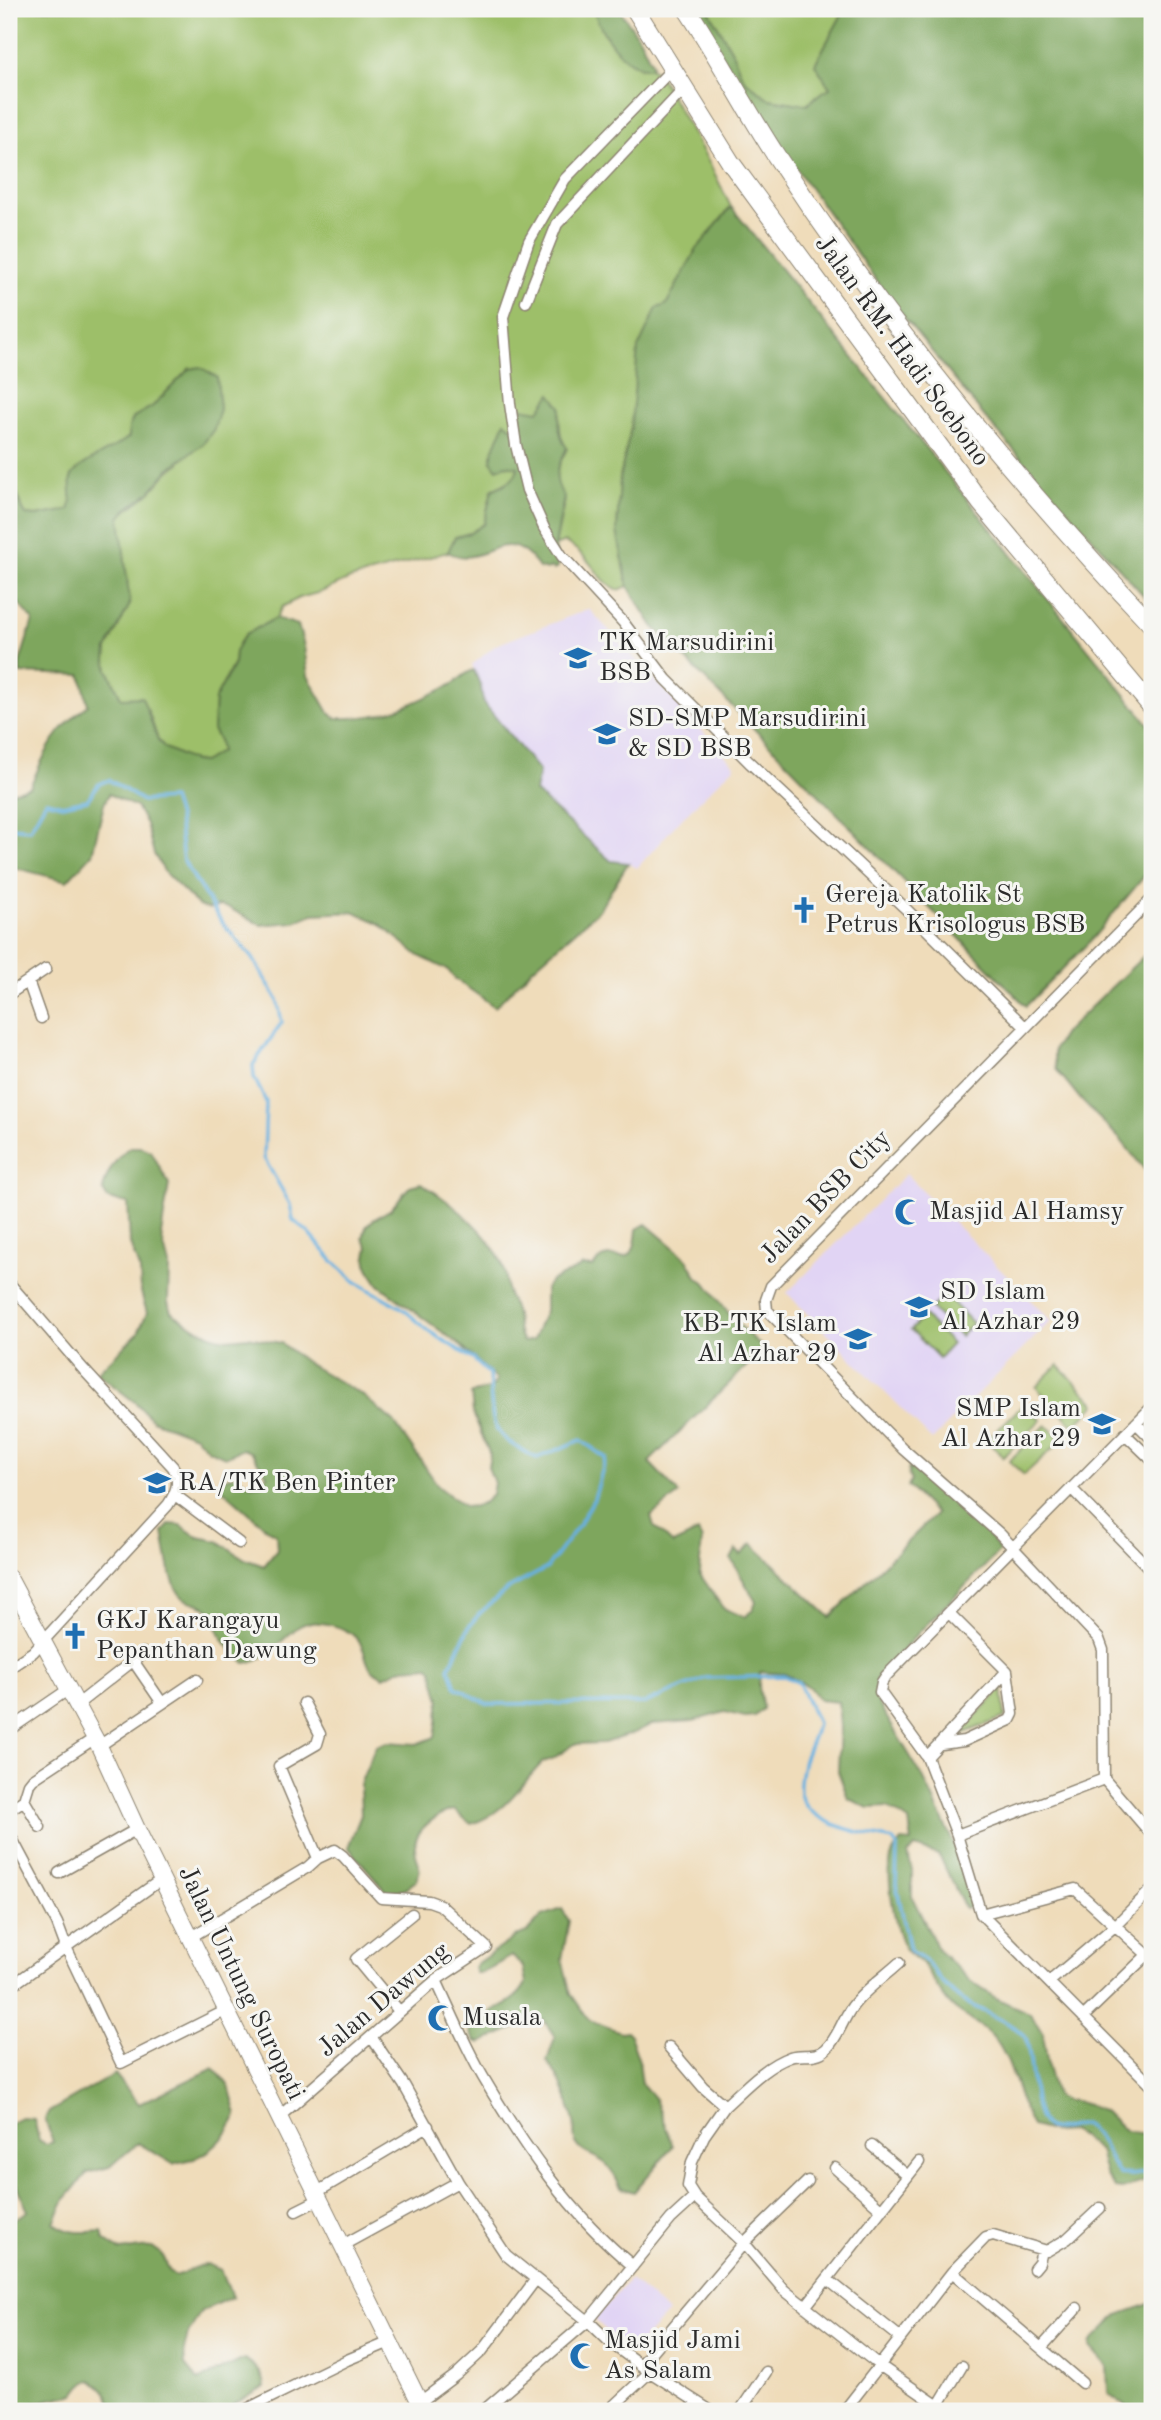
<svg xmlns="http://www.w3.org/2000/svg" width="1161" height="2420" font-family="'Old Standard TT',serif">
	<style>
		.built { fill: #e1d4f4 }
		.green { fill: #9dbf69; stroke: #64754a; stroke-width: 2 }
		.forest { fill: #7ea65d; stroke: #546844; stroke-width: 2 }
		.lines { fill: none; stroke-linecap: round; stroke-linejoin: round }
		.stream { stroke: #68b1e0; stroke-width: 3.5 }
		.street-casing { stroke: #8d8472; stroke-width: 13 }
		.secondary-casing { stroke: #8d8472; stroke-width: 18 }
		.primary-casing { stroke: #8d8472; stroke-width: 20 }
		.street { stroke: #fff; stroke-width: 10 }
		.secondary { stroke: #fff; stroke-width: 16 }
		.primary { stroke: #fff; stroke-width: 18 }
		.labels { text-anchor: middle; dominant-baseline: central; stroke-width: 6; stroke-linejoin: round; paint-order: stroke }
		.street-label { font-size: 26px; fill: #2b2b2b; stroke: #f6f6f2 }
		.poi-label { font-size: 26px; fill: #2b2b2b; stroke: #f6f6f2; text-anchor: start }
	</style>
	<rect width="100%" height="100%" fill="#f6f6f2"/>
	<filter id="ink" filterUnits="userSpaceOnUse"><feTurbulence type="fractalNoise" baseFrequency=".0143" numOctaves="2"/><feDisplacementMap in="SourceGraphic" scale="14" xChannelSelector="R" yChannelSelector="G"/><feConvolveMatrix kernelMatrix="1 2 1 2 8 2 1 2 1" color-interpolation-filters="sRGB"/></filter>
	<filter id="wash" filterUnits="userSpaceOnUse"><feTurbulence type="fractalNoise" baseFrequency=".00686" numOctaves="4" result="noise"/><feDisplacementMap in="SourceGraphic" scale="28" xChannelSelector="R" yChannelSelector="G"/><feGaussianBlur stdDeviation="1.57" result="paint"/><feColorMatrix in="noise" values="0 0 0 0 0 0 0 0 0 0 0 0 0 0 0 0 0 1.4 0 .05"/><feComposite in="paint" operator="in"/></filter>
	<g filter="url(#wash)">
		<rect width="100%" height="100%" fill="#efdcba"/>
		<path class="built" d="M589,609L735,766L679,821L637,868L628,863L611,861L535,792L539,771L483,702L481,687L472,665L496,645Z
			M906,1174L1051,1321L932,1440L787,1293Z
			M630,2279L668,2313L631,2353L594,2319Z"/>
		<path class="green" d="M9,9H593L606,37L640,68H650L658,73L709,162L731,207L696,250L666,305L631,427L620,478L617,531L628,586L619,590C600,583 594,564 579,552C575,548 569,545 565,542L555,546L564,503C564,495 561,493 558,487C552,473 562,460 567,448L561,440L559,417L522,408L506,465L518,467C516,481 504,484 492,490L484,524L470,533L455,537L448,552L350,579L321,592L299,598L282,607L276,618L246,634L240,642L235,652L234,663L215,699L213,730L219,740L221,751L203,762L193,761L165,748L158,740L148,710L121,698L108,670L106,660L107,649L130,604L119,518C128,507 141,501 151,491C161,481 167,470 180,463L189,369L153,406L134,417L129,427V437L71,480L73,501L70,510L36,516L26,515L20,507L9,468Z
			M708,9H845L815,64L830,88L818,95L807,105L769,99L746,81L740,72L733,53Z
			M945,1295L973,1323L960,1336L931,1308Z
			M924,1316L952,1344L939,1358L911,1330Z
			M1058,1365L1096,1404L1074,1426L1036,1387Z
			M1024,1404L1041,1420L1003,1457L987,1440Z
			M1046,1425L1062,1440L1024,1475L1009,1461Z
			M1002,1688L1005,1717L959,1735Z"/>
		<path class="forest" d="M593,9H619L640,39L652,64L650,68C622,68 601,32 593,9Z
			M692,9H708L733,53L740,72L746,81L769,99L807,105L818,95L830,88L815,64L845,9H1152V605L988,421L891,301L780,146Z
			M731,207L1152,728V867L1093,938L1026,1006L653,626L628,586L617,531L620,478L631,427L638,348L657,308L666,305L696,250Z
			M200,367L217,377L220,409L214,429L203,444L170,468L150,492L126,510L120,518L130,604L107,649L106,660L108,670L121,698L142,697L158,740L165,748L193,761L203,762L221,751L219,740L213,730L215,699L234,664L235,652L240,642L246,634L276,618L298,625L304,646L308,676L328,711L335,718C383,720 410,705 451,685C460,680 465,672 474,670L481,687L483,702L539,771L535,792L611,861L628,863L599,910L532,969L495,1007L454,978L448,970L419,956L379,923L355,912L313,914L294,922L261,925L229,908L219,906L209,909L199,906L165,873L154,854L146,824L136,807L109,794L104,804L92,854L67,881L16,868L9,873V793L30,787C46,750 55,730 88,705L81,675L20,673V662L33,620L16,600L9,597V476C18,487 17,503 26,515L36,516L69,510C74,499 69,489 71,478C75,464 117,448 129,437V427L134,417L153,406L189,369Z
			M551,394L561,407C558,421 558,436 567,448C557,469 551,476 564,497L555,546L558,567L554,570L551,567L547,570L539,568C505,518 483,572 448,552L455,537L470,533L484,524L492,490C504,484 516,481 518,467L506,465L497,469L491,461L493,451L505,422L513,429L518,427V411L522,408L539,411Z
			M1152,948V1179L1120,1139L1082,1101L1056,1069L1054,1059V1049L1065,1032Z
			M130,1147H141L151,1151L169,1184L161,1235L169,1265L168,1302L171,1312L197,1329L216,1337L227,1339L248,1337L281,1343L307,1363L362,1395L394,1422L439,1487L465,1507L475,1506L485,1502L492,1494L494,1483L488,1467L490,1455L473,1413L471,1394L491,1388L497,1380L461,1346L379,1285L368,1268L366,1257L368,1247L363,1238L366,1227L373,1220L391,1209L410,1186L421,1183C450,1201 498,1239 505,1273C507,1280 506,1288 508,1295C511,1302 515,1308 516,1316C518,1326 517,1332 523,1342L533,1340L545,1311V1289L551,1281L583,1266L593,1267C612,1238 633,1282 637,1229L646,1224L687,1259L698,1278L706,1283L734,1320L764,1349L649,1462L679,1494L651,1516L654,1526L673,1544L698,1532L702,1540L699,1573L723,1608L744,1617L753,1610L756,1602L731,1559L736,1550L741,1555L752,1544L830,1617L936,1514L908,1486L911,1481L908,1474L909,1467C937,1480 983,1526 1000,1551L921,1630L876,1679L878,1703L924,1779L957,1851L971,1898L970,1908H965L939,1855L915,1847L908,1854L912,1871V1897L939,1951L970,1981L996,1998L1031,2014L1043,2034L1048,2067L1056,2096L1065,2101H1076L1102,2110L1126,2131L1152,2135V2179L1122,2189L1115,2188L1106,2177L1099,2151L1085,2139L1071,2131L1053,2132L1032,2126C1018,2100 1013,2065 997,2042C985,2026 970,2021 955,2009C942,1998 934,1981 924,1966C919,1959 910,1956 905,1948C895,1932 885,1872 892,1855C894,1850 898,1845 901,1841L912,1842L909,1821L888,1807L868,1808L848,1798L838,1771L840,1726L838,1702L819,1700L809,1687L785,1674L760,1672L759,1687L763,1709L755,1716L745,1717L725,1712L693,1721L652,1724L634,1733L604,1743L575,1744L552,1759L543,1762C519,1786 505,1814 471,1824L454,1810C439,1813 414,1829 415,1847C415,1861 423,1863 417,1880L404,1890L387,1892L348,1847L361,1815L360,1784L376,1746L387,1742L417,1744L435,1737L440,1700L432,1670L429,1666L403,1668L384,1677C359,1665 371,1655 357,1639C346,1626 313,1617 298,1627C283,1638 265,1662 245,1663C234,1655 223,1642 218,1629C216,1625 216,1618 213,1614C206,1603 194,1604 185,1599C170,1590 166,1548 163,1532L170,1524L180,1525L198,1537L218,1541L245,1559L264,1566L277,1550L276,1534L267,1529L220,1487L224,1479L234,1475L251,1485L261,1484L267,1475L252,1453L243,1449L225,1457L209,1450L195,1436L152,1420L136,1403L97,1373L138,1333L147,1313L141,1292L140,1271L130,1244L128,1203L108,1199L103,1191C105,1175 116,1157 130,1147Z
			M562,1909L569,1921L562,1959L571,1994L589,2020L621,2032L626,2031L630,2035L639,2061L642,2084L655,2099L673,2146L634,2192L621,2188C617,2181 613,2171 607,2165C598,2155 583,2156 576,2143C572,2136 576,2129 574,2122C569,2101 560,2078 547,2061L555,2037L544,2020L529,2022L480,2043L475,2041L470,2032C480,2011 515,2008 526,1983L523,1967L512,1956L481,1973H476L474,1968L476,1964L517,1936L527,1932L542,1916Z
			M214,2068L229,2086L237,2115C227,2135 216,2150 194,2159C187,2161 180,2161 173,2164L138,2143L109,2167L87,2173L65,2199L54,2222C68,2235 84,2232 102,2231L104,2240L121,2251C140,2249 157,2240 166,2262C168,2269 169,2272 175,2276L207,2264L221,2270L232,2297L201,2311L188,2334L184,2350L185,2365L198,2381L244,2359C255,2365 264,2374 265,2387L222,2411H115C109,2397 106,2387 91,2380L82,2385L75,2394L33,2403L22,2411H9V2222L28,2211L9,2169V2124L21,2118L34,2119L39,2140L46,2144L53,2142L45,2119L49,2112L115,2074L139,2104Z
			M1152,2303V2408L1127,2407L1108,2393L1107,2366L1090,2347L1091,2342L1118,2315Z"/>
		<g class="lines">
			<path class="stream" d="M9,827L30,829L46,801L62,805L87,800L99,784L109,780L143,801L172,799L178,817L183,860L221,921L252,957L277,999L282,1022L253,1065L254,1077L266,1102L264,1158L290,1204L293,1220L308,1232L333,1261L356,1282L402,1308L430,1332L473,1359L489,1374C494,1427 486,1433 537,1458L581,1440L606,1458L594,1499L578,1526L547,1568L506,1590L480,1613L470,1625L449,1668L456,1687L487,1704L645,1703L706,1678L784,1676L799,1683L817,1723C815,1737 806,1750 803,1764C801,1773 798,1789 801,1797C811,1826 868,1834 893,1840L897,1847L896,1884L910,1950C914,1955 918,1954 922,1958C936,1971 943,1987 959,1998C973,2008 1016,2024 1024,2035C1035,2052 1028,2126 1051,2129C1061,2130 1073,2126 1083,2124C1103,2135 1106,2157 1119,2174L1131,2175L1152,2172"/>
		</g>
	</g>
	<g filter="url(#ink)">
		<g class="lines">
			<defs>
				<path id="street" d="M672,69L565,179L529,241L503,317L510,404L516,445L527,490L544,528L562,556L623,622L666,679L749,762L904,907L1025,1027
					M526,302L557,224L684,89
					M1152,899L771,1286L766,1300L767,1310L903,1449L1000,1534L1099,1639L1103,1650L1104,1779L1152,1835
					M28,981L41,1018
					M9,994L46,969
					M9,1283L84,1370L173,1467C181,1481 176,1493 168,1505L33,1652L9,1668
					M1152,1407L886,1676L882,1682L880,1692L927,1757L957,1835L981,1914L1152,2086
					M1136,1423L1152,1439
					M1125,1434L1152,1460
					M1071,1488L1152,1571
					M175,1495L239,1543
					M134,1662L162,1703
					M78,1704L143,1653
					M9,1730L69,1689
					M941,1744L964,1741L1010,1720L1013,1714L1007,1671
					M99,1746L197,1680
					M927,1757L1007,1671L949,1613
					M24,1800L40,1827
					M9,1810L24,1800L29,1784L33,1779L95,1738
					M9,1833L57,1923L66,1947L162,1879
					M957,1835L1104,1779
					M59,1873L137,1829
					M981,1914L1075,1889L1152,1959
					M191,1937L308,1867L318,1858L279,1766L317,1744L320,1734L304,1703
					M436,1980C451,2012 465,2046 483,2077C523,2146 571,2215 633,2266
					M1049,1982L1116,1925L1152,1889
					M14,1984L66,1947L121,2063L227,2010
					M399,2011L356,1959L412,1914
					M1083,2017L1147,1955
					M372,2038L404,2085L458,2182L506,2255L588,2321L612,2344L650,2372L711,2411
					M669,2047L703,2087L725,2106L704,2136L692,2162L688,2186L695,2197L744,2243L784,2290L879,2365L943,2409
					M725,2106C745,2088 765,2066 790,2057C803,2053 815,2059 826,2049C838,2038 842,2020 852,2007C864,1990 884,1977 899,1963
					M280,2116L436,1980L486,1947L440,1905L429,1901L381,1898L343,1856L335,1850L318,1858
					M872,2146L908,2176
					M835,2168L882,2210
					M317,2192L428,2126
					M296,2211L320,2199
					M343,2245L458,2182
					M1034,2269L1039,2263L1042,2251
					M952,2272L1082,2383
					M827,2279L901,2338
					M805,2307L919,2162
					M1041,2348L1077,2308
					M641,2365L744,2243L808,2181
					M420,2402L456,2375L482,2351L536,2279
					M938,2406L962,2366
					M243,2411L347,2360L390,2342
					M483,2411L588,2321L671,2219L695,2197
					M608,2411L650,2372
					M740,2411L766,2372
					M844,2411L952,2272L986,2237L993,2235L1047,2251L1067,2239L1100,2208"/>
				<path id="secondary" d="M9,1578L99,1746L137,1829L424,2411"/>
				<path id="primary" d="M635,9L731,163L981,503L1152,707
					M687,9C718,56 744,106 775,154C885,322 1014,479 1152,625"/>
			</defs>
			<use href="#street" class="street-casing"/>
			<use href="#secondary" class="secondary-casing"/>
			<use href="#primary" class="primary-casing"/>
			<use href="#street" class="street"/>
			<use href="#secondary" class="secondary"/>
			<use href="#primary" class="primary"/>
		</g>
	</g>
	<defs>
		<symbol id="school-bare" viewBox="-9 -9 18 18"><path d="M0-5L7-2L0 1L-7-2ZM-4 1L0 2.5L4 1V4Q0 6-4 4Z" fill="#1f6fb2" stroke="#f6f6f2" stroke-width="2.5" paint-order="stroke"/></symbol>
		<symbol id="church-bare" viewBox="-9 -9 18 18"><path d="M-1.2-6h2.4v3.5h3.3v2.4h-3.3V6h-2.4V-.1h-3.3v-2.4h3.3Z" fill="#1f6fb2" stroke="#f6f6f2" stroke-width="2.5" paint-order="stroke"/></symbol>
		<symbol id="mosque-bare" viewBox="-9 -9 18 18"><path d="M3.5-4.9A6 6 0 1 0 3.5 4.9A5 5 0 1 1 3.5-4.9Z" fill="#1f6fb2" stroke="#f6f6f2" stroke-width="2.5" paint-order="stroke"/></symbol>
	</defs>
	<g fill-rule="evenodd">
		<use href="#school-bare" x="559" y="639" width="38" height="38"/>
		<use href="#school-bare" x="588" y="715" width="38" height="38"/>
		<use href="#church-bare" x="785" y="891" width="38" height="38"/>
		<use href="#mosque-bare" x="889" y="1193" width="38" height="38"/>
		<use href="#school-bare" x="900" y="1288" width="38" height="38"/>
		<use href="#school-bare" x="839" y="1320" width="38" height="38"/>
		<use href="#school-bare" x="1083" y="1405" width="38" height="38"/>
		<use href="#school-bare" x="138" y="1464" width="38" height="38"/>
		<use href="#church-bare" x="56" y="1617" width="38" height="38"/>
		<use href="#mosque-bare" x="422" y="1999" width="38" height="38"/>
		<use href="#mosque-bare" x="564" y="2337" width="38" height="38"/>
	</g>
	<g class="labels">
		<g class="street-label">
			<text transform="translate(902 351) rotate(54)">Jalan RM. Hadi Soebono</text>
			<text transform="translate(826 1197) rotate(-46)">Jalan BSB City</text>
			<text transform="translate(241 1983) rotate(64)">Jalan Untung Suropati</text>
			<text transform="translate(384 2000) rotate(-40)">Jalan Dawung</text>
		</g>
		<g class="poi-label">
			<text x="599" y="643">TK Marsudirini<tspan x="599" dy="30">BSB</tspan></text>
			<text x="628" y="719">SD-SMP Marsudirini<tspan x="628" dy="30">&amp; SD BSB</tspan></text>
			<text x="825" y="895">Gereja Katolik St<tspan x="825" dy="30">Petrus Krisologus BSB</tspan></text>
			<text x="929" y="1212">Masjid Al Hamsy</text>
			<text x="940" y="1292">SD Islam<tspan x="940" dy="30">Al Azhar 29</tspan></text>
			<text x="837" y="1324" text-anchor="end">KB-TK Islam<tspan x="837" dy="30">Al Azhar 29</tspan></text>
			<text x="1081" y="1409" text-anchor="end">SMP Islam<tspan x="1081" dy="30">Al Azhar 29</tspan></text>
			<text x="178" y="1483">RA/TK Ben Pinter</text>
			<text x="96" y="1621">GKJ Karangayu<tspan x="96" dy="30">Pepanthan Dawung</tspan></text>
			<text x="462" y="2018">Musala</text>
			<text x="604" y="2341">Masjid Jami<tspan x="604" dy="30">As Salam</tspan></text>
		</g>
	</g>
	<rect width="1161" height="2420" fill="none" stroke="#f6f6f2" stroke-width="35"/>
</svg>
